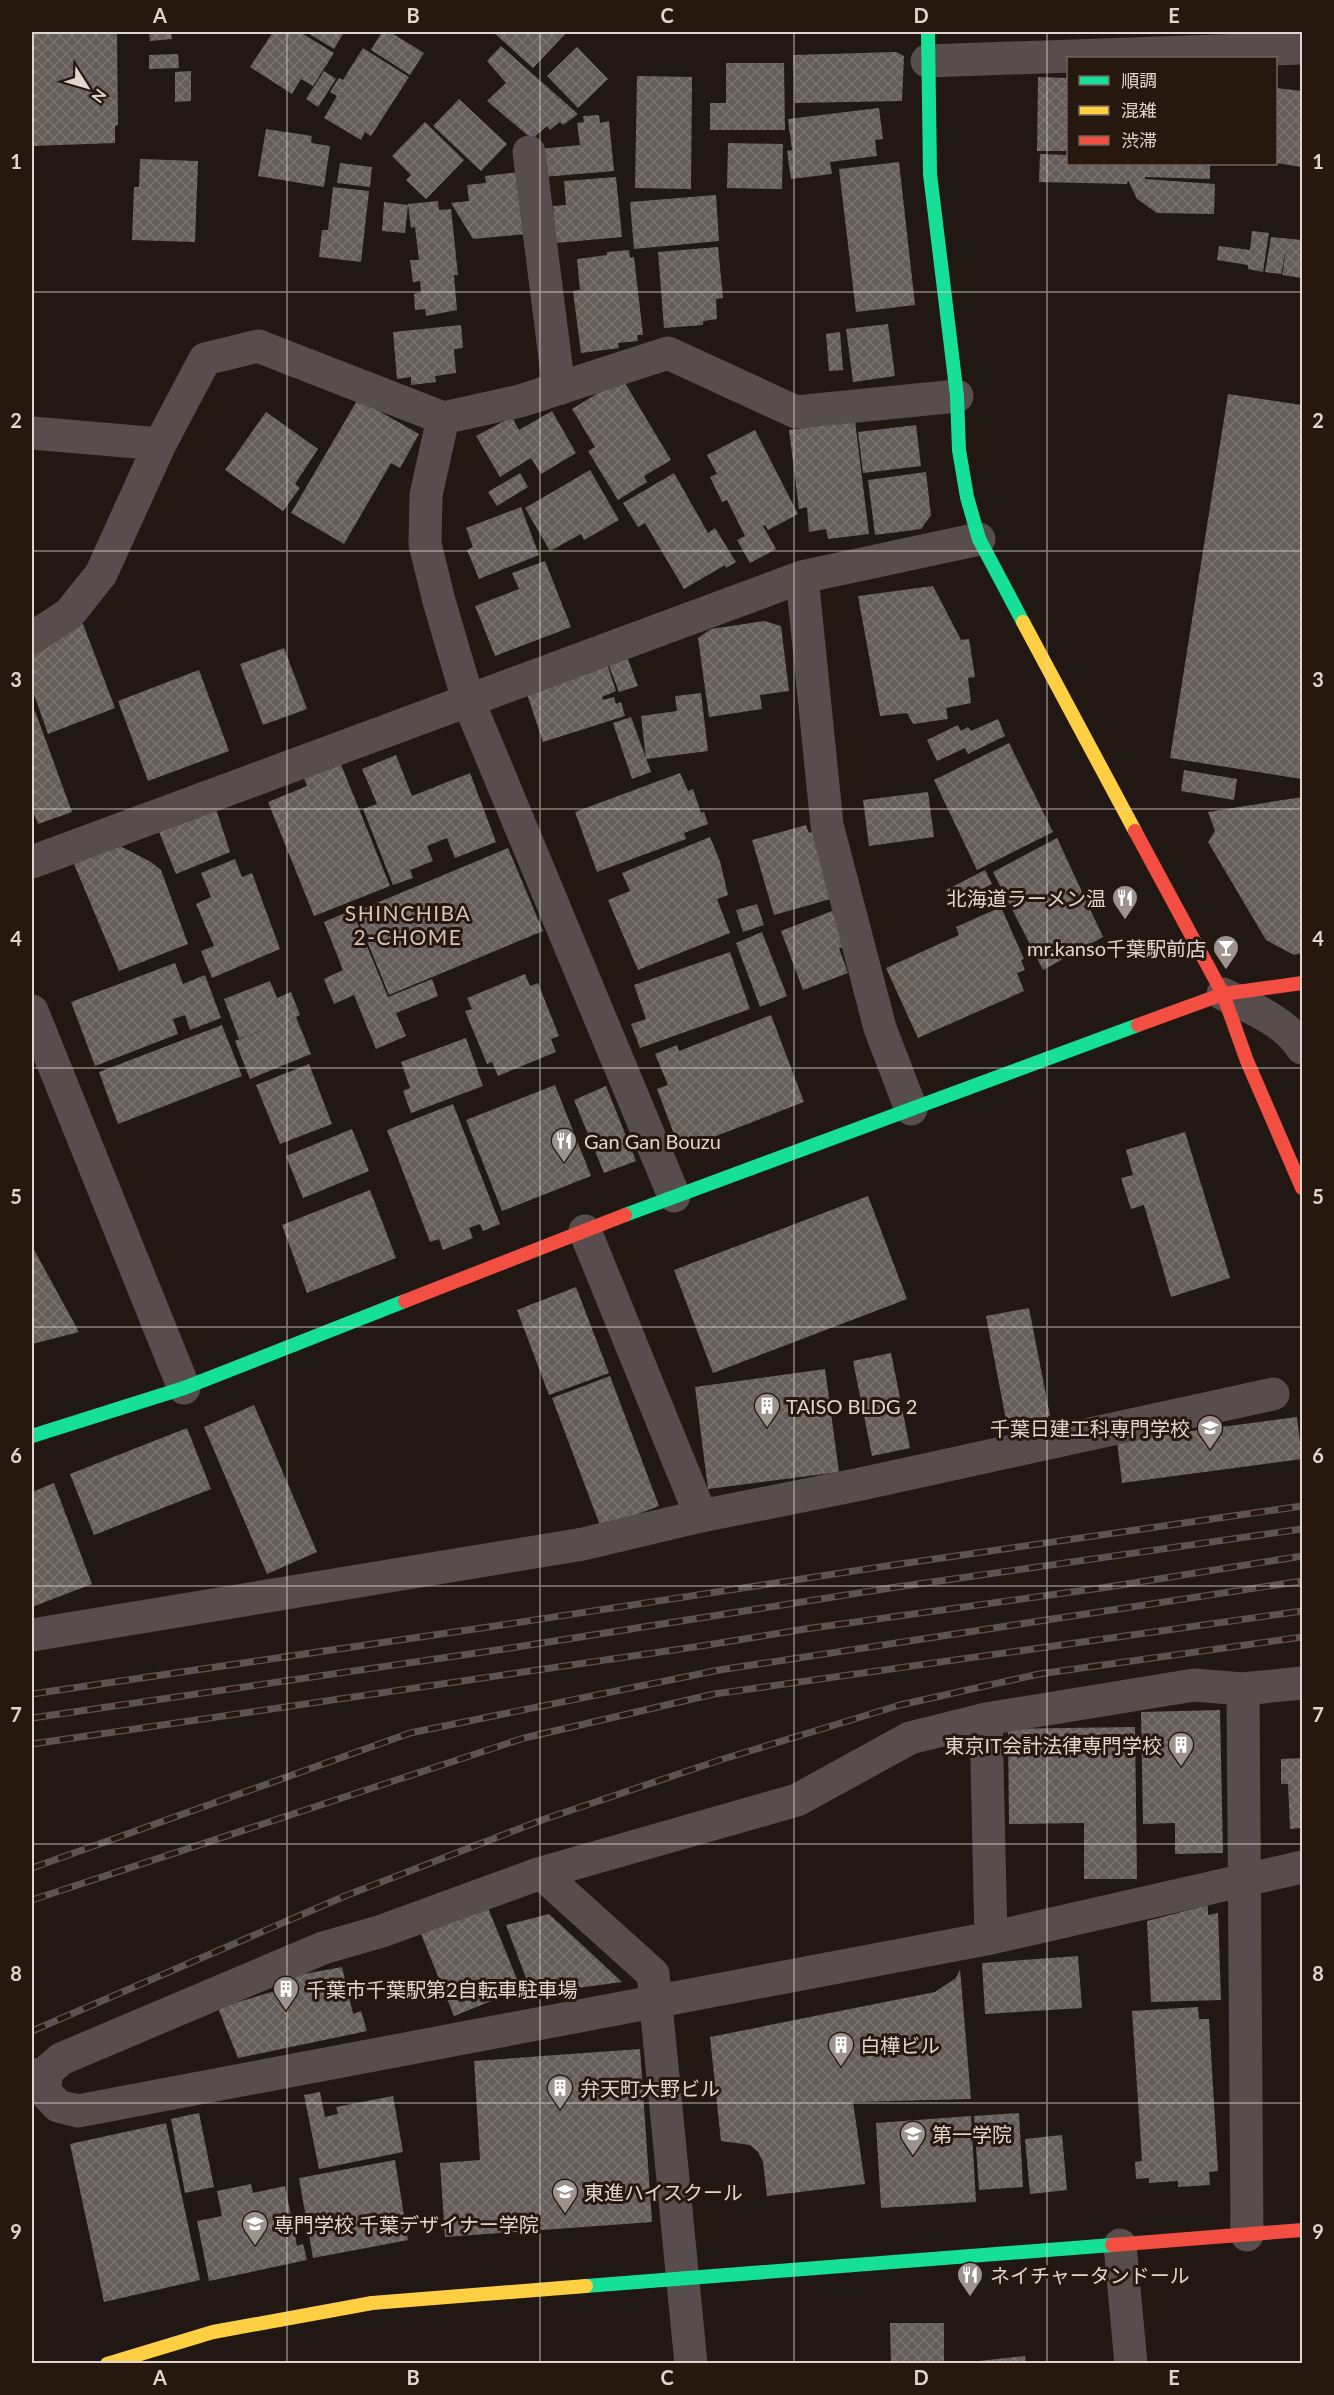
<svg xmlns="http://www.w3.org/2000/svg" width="1334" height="2395" font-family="Lato,'Noto Sans JP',sans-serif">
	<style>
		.building { fill: url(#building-cross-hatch) }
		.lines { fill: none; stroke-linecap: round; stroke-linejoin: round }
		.street { stroke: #574d4c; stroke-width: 33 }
		.fast { stroke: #16e098; stroke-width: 14 }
		.slow { stroke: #ffcf43; stroke-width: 14 }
		.jam { stroke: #f24e42; stroke-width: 14 }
		.rail-casing { stroke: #5b5451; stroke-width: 7 }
		.rail { stroke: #26170f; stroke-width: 4.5; stroke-dasharray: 14; stroke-linecap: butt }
		.grid { fill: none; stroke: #e0d5cf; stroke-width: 1.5; stroke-opacity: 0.55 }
		.labels { text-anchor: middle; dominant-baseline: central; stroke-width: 6; stroke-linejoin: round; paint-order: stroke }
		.poi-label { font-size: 20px; fill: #e0d5cf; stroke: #26170f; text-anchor: start }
		.neighbourhood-label { font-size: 21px; letter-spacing: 1.5px; fill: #d7c2b7; stroke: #26170f }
		.neatline { fill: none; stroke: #e0d5cf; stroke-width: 2 }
		.grid-label { font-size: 20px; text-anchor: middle; font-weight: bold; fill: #e0d5cf }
	</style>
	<defs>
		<pattern id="building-cross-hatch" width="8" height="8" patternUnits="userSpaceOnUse" patternTransform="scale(1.5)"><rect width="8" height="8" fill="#655d59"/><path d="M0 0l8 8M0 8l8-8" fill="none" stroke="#7b7370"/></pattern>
	</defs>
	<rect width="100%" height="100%" fill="#211814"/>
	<path class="building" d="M32,32H117L118,125L115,126V143L32,146Z
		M149,32H171L172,39L150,41Z
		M273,32H300L334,53L313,86L301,79L292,94L250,67Z
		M306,32H344L334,49Z
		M382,32H390L424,53L410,75L371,50Z
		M493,32H567L533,68Z
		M501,46L578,114L563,125L560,122L550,130L547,126L532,139L487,101L506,83L487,61Z
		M577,47L608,79L578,108L547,76Z
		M363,48L409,77L371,136L365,132L361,140L324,118L337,96L330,92L339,78L343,80Z
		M896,52L904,56L902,101L795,103L793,55Z
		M178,54L179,68L149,69V55Z
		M726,63H784L785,130H710V103H726Z
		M191,71V101L175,102V72Z
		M324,71L336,79L318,107L306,99Z
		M637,76L692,77L691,189L635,188Z
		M1038,77L1068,78V151H1037Z
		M1276,88L1302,91V167L1276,163Z
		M459,99L507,144L481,171L433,126Z
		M879,108L883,139L875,140L877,156L830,162L832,174L791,179L787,151L792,150L788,119Z
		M599,115L600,123L609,121L614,171L543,177L540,149L580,145L577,123L584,122L583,116Z
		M425,122L464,160L426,199L406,180L411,175L392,156Z
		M266,129L312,136L311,143L330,146L324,187L258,176Z
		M728,143L783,144L782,189L727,188Z
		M1040,154L1068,155V164H1210V179L1145,177V179L1215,184L1214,214L1157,213L1137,199L1128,180L1127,184L1039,182Z
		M140,159L198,161L195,242L132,240L134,187H139Z
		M899,162L915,305L856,312L839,169Z
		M340,163L372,167L370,187L337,183Z
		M519,172L526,234L473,239L451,203L469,201L467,185L486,183L485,176Z
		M616,177L622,237L556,243L553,206L566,205L564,181Z
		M333,187L369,191L361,262L319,257L322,230H328Z
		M716,195L719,241L634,249L630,202Z
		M438,201L439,210L451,209L458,275H454L457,310L426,316L425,309L415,310L414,294L421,292L420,281L413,282L410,260H419L415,227L411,228L408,204Z
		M384,202L408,205L405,233L382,231Z
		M1252,231L1269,233L1263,272L1248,269V265L1217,260L1219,246L1250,250Z
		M1271,237L1302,240V278L1282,275L1287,246L1281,274L1265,272Z
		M718,247L723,298L716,299L717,319L703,321V325L664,328L658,252Z
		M629,250L630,258L634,257L643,335H637L638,341L618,343L619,348L581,353L573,291L580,290L577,259L607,255V252Z
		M888,324L895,376L853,382L846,329Z
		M461,325L463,348L454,349L456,373L435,376L436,382L411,385V377L397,379L393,332Z
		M840,332L843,370L829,371L826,334Z
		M622,378L671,460L644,476L647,482L618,500L588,451L595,447L572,409Z
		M1228,394L1302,405V779L1170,758Z
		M358,399L419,434L400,468L391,463L344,544L291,513Z
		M552,411L576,453L541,474L531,458L500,477L476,436L512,417L519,430Z
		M266,412L318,449L295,484L300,488L283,511L225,470Z
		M855,421L869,534L828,539L826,529L809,532L807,507L799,509L789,430Z
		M916,425L921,466L863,473L858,432Z
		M755,430L798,514L768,530L765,525L763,526L776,549L750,563L737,540L745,536L727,500L722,502L710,477L717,474L707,455Z
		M590,470L619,520L584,540L581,534L550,551L525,508Z
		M926,472L931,515L921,529L875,535L868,480Z
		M520,473L528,487L497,506L488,492Z
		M674,473L708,533L715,528L736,562L726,568L725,565L684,589L645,523L638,527L623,503Z
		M521,507L539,555L479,579L467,550L473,547L466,528Z
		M545,561L571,627L495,656L475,606L519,589L512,573Z
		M933,586L961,640L969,639L975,677L968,678L971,703L946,708L948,719L913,724L907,713L880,716L858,596Z
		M764,621L781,626L789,691L760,695L762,709L709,717L698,638L711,629Z
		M83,624L115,708L48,734L32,689V649Z
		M284,648L307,709L263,725L240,664Z
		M626,654L638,686L619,692L607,661Z
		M607,664L616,691L602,697L603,700L614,697L616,704L621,702L625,716L543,742L526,691Z
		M199,670L229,751L148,781L118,701Z
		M701,693L708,751L646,759L641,716L677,711L675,696Z
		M35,711L72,812L38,824L32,808V712Z
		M631,717L651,772L632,779L613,723Z
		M998,719L1005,736L968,754L965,748L937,761L927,740L958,725L961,731L968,727L971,731Z
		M1009,743L1053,832L977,870L934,780Z
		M396,755L412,796L470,773L496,842L455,858L447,838L427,846L433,861L410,870L413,878L393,885L363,809L377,804L362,769Z
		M340,762L390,886L314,916L268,802L307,786L303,776Z
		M1184,770L1237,779L1234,800L1181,791Z
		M680,773L688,791L693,789L701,813L704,812L708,824L684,833L686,839L597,872L575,812Z
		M928,792L934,837L869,846L863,800Z
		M1302,797V953L1294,955L1266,940L1208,842L1215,831L1208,812Z
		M215,806L230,852L176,874L159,832Z
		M806,825L809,833L815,831L834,898L774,915L752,840Z
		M710,837L720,861L728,895L717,899L730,933L638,970L608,900L630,891L622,873Z
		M1057,838L1103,937L1043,970L993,872Z
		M119,840L122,847L151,862L161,870L188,944L119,971L71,857Z
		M508,848L543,931L389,995L355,912Z
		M235,859L242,877L252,873L280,949L212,978L201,951L214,946L196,904L211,897L201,873Z
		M985,870L992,884L953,903L946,890Z
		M757,904L764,925L743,932L736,910Z
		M1001,907L1024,959L1021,960L1025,970L1017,973L1024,991L918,1038L886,968L959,935L956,927Z
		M352,910L388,997L432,979L438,996L396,1013L406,1036L376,1049L354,995L334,1004L324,979L343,970L324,922Z
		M832,911L846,946L839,948L848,973L803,990L781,931Z
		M762,932L787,996L760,1007L736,943Z
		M730,952L750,1009L640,1048L631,1024L646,1019L634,985Z
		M175,963L183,984L205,975L221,1018L190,1030L185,1015L173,1019L178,1034L95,1066L71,1002Z
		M525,974L530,986L538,983L559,1036L551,1039L556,1052L498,1076L492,1062L487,1064L465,1011L472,1009L467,998Z
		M270,981L277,998L291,992L300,1015L296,1017L311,1054L250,1079L235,1041L276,1025L239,1039L224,999Z
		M771,1015L804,1102L680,1150L657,1089L668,1085L655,1054L677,1045L679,1051Z
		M222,1025L242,1076L118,1124L99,1072Z
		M466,1038L483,1086L411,1113L403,1091L410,1088L401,1062Z
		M309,1064L332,1124L280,1144L256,1085Z
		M555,1085L591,1176L502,1211L466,1120Z
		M606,1086L636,1161L604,1173L574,1100Z
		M453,1104L500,1224L483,1231L480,1224L469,1228L473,1238L443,1250L439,1239L430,1242L387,1130Z
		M352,1129L369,1171L303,1198L286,1156Z
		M1185,1132L1230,1278L1171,1297L1144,1205L1131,1209L1121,1178L1133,1175L1126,1150Z
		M370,1190L396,1258L307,1293L282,1225Z
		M868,1196L907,1299L713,1373L674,1270Z
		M32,1246L79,1332L32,1344Z
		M576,1287L609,1373L549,1395L517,1310Z
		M1029,1308L1050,1416L1007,1425L986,1316Z
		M891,1353L910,1448L872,1456L853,1361Z
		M825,1369L839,1472L708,1489L695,1387Z
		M610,1376L659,1506L601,1528L552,1398Z
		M254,1405L317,1552L267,1574L204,1427Z
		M1297,1417L1302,1459L1122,1483L1117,1441Z
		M187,1428L211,1489L94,1535L70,1474Z
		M54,1483L92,1584L32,1607V1492Z
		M1220,1710L1223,1853L1175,1854V1823L1143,1824L1141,1712Z
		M1135,1727L1137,1879H1084V1823L1009,1824L1008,1729Z
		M1302,1758V1828L1290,1829L1288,1784H1281V1759Z
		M1208,1905V1915L1218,1913L1221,2000L1151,2002L1147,1921Z
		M488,1908L521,1989L454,2016L421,1934Z
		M549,1914L622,1982L532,1994L506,1925Z
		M1078,1956L1082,2008L985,2014L982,1963Z
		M342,1967L353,2014L361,2011L367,2031L238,2058L218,2008L292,1986L293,1976Z
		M960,1969L971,2099L853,2102L865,2184L767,2196L763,2162L758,2152L750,2145L721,2141L710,2037L935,1992L956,1978Z
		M1198,2007L1199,2019H1209L1218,2171L1209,2172L1210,2185L1178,2187V2181L1149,2183V2178L1136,2179L1135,2162L1142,2161L1132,2011Z
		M640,2049L652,2222L445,2237L440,2163L480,2160L474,2061Z
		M320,2092L325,2117L338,2114L336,2107L393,2096L403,2152L319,2169L304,2095Z
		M199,2113L214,2187L185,2193L171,2119Z
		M1019,2113L1023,2187L979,2190L974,2116Z
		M971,2116L976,2202L881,2208L876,2123Z
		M166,2123L200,2280L104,2302L70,2144Z
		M1062,2135L1067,2190L1030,2194L1025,2139Z
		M395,2160L408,2240L313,2258L299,2178Z
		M251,2184L253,2193L285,2186L297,2246L303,2244L307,2260L209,2281L197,2221L222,2216L217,2191Z
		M890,2323H944V2364H891Z
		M1025,2356L1026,2364H969V2362Z"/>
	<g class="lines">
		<path class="street" d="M927,61L1302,48
			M529,152L559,389
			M443,418L426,495L425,544L439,601L468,700L674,1196
			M32,433L160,444
			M802,577L827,825L880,1028L911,1109
			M32,638L69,614L101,574L160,444L205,359L258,346L443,418L520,401L668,353L796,412L957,396
			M32,862L802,577L979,539
			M1223,994C1251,1008 1285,1021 1302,1048
			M32,1011L184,1388
			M585,1231L701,1516
			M32,1635L583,1544L701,1516L861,1484L1273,1394
			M1243,1689L1247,2235
			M986,1719L991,1938
			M541,1873L653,1974L691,2364
			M46,2072L45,2092L58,2106L78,2111L991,1938L1302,1867
			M32,2077L46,2072L61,2059L323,1948L382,1931L541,1873L797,1800L910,1738L986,1719L1194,1685L1243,1689L1302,1683
			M1120,2245L1131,2364"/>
		<path class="fast" d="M928,32L930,174L957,396L959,450L967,497L979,539L1023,622
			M625,1215L1138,1025
			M32,1436L184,1388L405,1301
			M586,2286L1112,2245"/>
		<path class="slow" d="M1023,622L1135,831
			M107,2364L213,2332L372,2303L586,2286"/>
		<path class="jam" d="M1135,831L1223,994L1247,1061L1302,1188
			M1138,1025L1223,994L1302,983
			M405,1301L625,1215
			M1112,2245L1302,2230"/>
		<defs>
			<path id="rail" d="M32,1694L495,1626L893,1565L1302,1506
				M32,1718L504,1649L890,1588L1302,1529
				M32,1744L701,1646L805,1629L1108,1587L1302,1556
				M32,1868L410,1733L719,1670L1302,1581
				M32,1900L524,1738L714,1694L1302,1611
				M32,2031L345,1896L542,1820L720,1760L900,1705L1039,1674L1302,1637"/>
		</defs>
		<use href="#rail" class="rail-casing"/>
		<use href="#rail" class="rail"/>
	</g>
	<path class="grid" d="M287,32V2364M540,32V2364M794,32V2364M1047,32V2364M32,292H1302M32,551H1302M32,809H1302M32,1068H1302M32,1327H1302M32,1586H1302M32,1844H1302M32,2103H1302"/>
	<defs>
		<symbol id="restaurant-pin" viewBox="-11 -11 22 30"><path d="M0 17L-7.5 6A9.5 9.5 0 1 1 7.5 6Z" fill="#9d938e" stroke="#26170f"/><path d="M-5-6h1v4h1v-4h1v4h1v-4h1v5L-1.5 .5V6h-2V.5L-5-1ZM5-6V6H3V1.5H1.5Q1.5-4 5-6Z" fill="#fff"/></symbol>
		<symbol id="bar-pin" viewBox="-11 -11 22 30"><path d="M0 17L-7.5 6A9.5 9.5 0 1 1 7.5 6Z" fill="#9d938e" stroke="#26170f"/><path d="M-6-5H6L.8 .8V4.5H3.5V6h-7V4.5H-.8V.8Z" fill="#fff"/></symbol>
		<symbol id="building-pin" viewBox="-11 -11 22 30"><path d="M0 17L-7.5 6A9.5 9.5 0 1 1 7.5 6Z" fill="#9d938e" stroke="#26170f"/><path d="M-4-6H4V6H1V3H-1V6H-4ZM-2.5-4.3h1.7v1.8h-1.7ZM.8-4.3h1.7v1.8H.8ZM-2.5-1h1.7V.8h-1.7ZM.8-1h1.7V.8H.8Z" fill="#fff"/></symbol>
		<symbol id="school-pin" viewBox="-11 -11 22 30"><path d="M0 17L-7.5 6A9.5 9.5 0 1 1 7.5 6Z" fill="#9d938e" stroke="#26170f"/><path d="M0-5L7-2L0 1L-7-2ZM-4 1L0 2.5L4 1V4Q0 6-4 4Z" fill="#fff"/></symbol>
		<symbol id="university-pin" viewBox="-11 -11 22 30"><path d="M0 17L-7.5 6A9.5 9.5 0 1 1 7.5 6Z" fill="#9d938e" stroke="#26170f"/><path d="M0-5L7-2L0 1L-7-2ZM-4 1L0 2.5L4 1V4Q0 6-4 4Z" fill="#fff"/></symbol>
	</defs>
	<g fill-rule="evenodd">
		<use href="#restaurant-pin" x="1110" y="883" width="30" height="40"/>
		<use href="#bar-pin" x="1211" y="933" width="30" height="40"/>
		<use href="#restaurant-pin" x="549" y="1126" width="30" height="40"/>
		<use href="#building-pin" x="752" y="1391" width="30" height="40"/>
		<use href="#school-pin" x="1195" y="1413" width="30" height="40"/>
		<use href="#building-pin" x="1166" y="1730" width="30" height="40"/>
		<use href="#building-pin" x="271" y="1974" width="30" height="40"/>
		<use href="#building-pin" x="826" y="2030" width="30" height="40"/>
		<use href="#building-pin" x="545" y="2073" width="30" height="40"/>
		<use href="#school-pin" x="898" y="2119" width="30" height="40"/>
		<use href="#school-pin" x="550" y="2177" width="30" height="40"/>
		<use href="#university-pin" x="240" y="2209" width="30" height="40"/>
		<use href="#restaurant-pin" x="955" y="2260" width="30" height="40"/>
	</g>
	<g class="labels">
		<g class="poi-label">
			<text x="1106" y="898" text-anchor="end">北海道ラーメン温</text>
			<text x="1206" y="948" text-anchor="end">mr.kanso千葉駅前店</text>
			<text x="584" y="1141">Gan Gan Bouzu</text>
			<text x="786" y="1406">TAISO BLDG 2</text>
			<text x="1190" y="1428" text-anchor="end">千葉日建工科専門学校</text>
			<text x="1162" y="1745" text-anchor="end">東京IT会計法律専門学校</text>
			<text x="306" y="1989">千葉市千葉駅第2自転車駐車場</text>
			<text x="860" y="2045">白樺ビル</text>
			<text x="580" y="2088">弁天町大野ビル</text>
			<text x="932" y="2134">第一学院</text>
			<text x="584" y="2192">東進ハイスクール</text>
			<text x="274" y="2224">専門学校 千葉デザイナー学院</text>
			<text x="990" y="2275">ネイチャータンドール</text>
		</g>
		<g class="neighbourhood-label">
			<text x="408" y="912">SHINCHIBA<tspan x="408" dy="24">2-CHOME</tspan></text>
		</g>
	</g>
	<rect width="1334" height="2395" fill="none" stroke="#26170f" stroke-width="66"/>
	<rect x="1067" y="57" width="210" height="108" fill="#26170f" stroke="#70635c" stroke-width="1.5"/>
	<rect x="1079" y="76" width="30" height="9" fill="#16e098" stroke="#70635c" stroke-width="1.5"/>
	<text x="1121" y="87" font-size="18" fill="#e0d5cf">順調</text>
	<rect x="1079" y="106" width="30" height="9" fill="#ffcf43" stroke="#70635c" stroke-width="1.5"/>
	<text x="1121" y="117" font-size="18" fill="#e0d5cf">混雑</text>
	<rect x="1079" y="136" width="30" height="9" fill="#f24e42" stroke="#70635c" stroke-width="1.5"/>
	<text x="1121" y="147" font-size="18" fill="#e0d5cf">渋滞</text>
	<g transform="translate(87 87) rotate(127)" stroke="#26170f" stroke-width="4.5" paint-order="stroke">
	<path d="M0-4.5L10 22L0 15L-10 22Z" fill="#e0d5cf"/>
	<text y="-9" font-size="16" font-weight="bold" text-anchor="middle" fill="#e0d5cf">N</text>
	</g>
	<rect x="33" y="33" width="1268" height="2329" class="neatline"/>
	<g class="grid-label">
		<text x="160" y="23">A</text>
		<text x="413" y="23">B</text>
		<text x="667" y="23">C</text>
		<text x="921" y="23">D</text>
		<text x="1174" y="23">E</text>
		<text x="16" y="169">1</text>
		<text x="1318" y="169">1</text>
		<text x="16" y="428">2</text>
		<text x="1318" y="428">2</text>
		<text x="16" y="687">3</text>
		<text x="1318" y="687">3</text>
		<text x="16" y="946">4</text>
		<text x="1318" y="946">4</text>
		<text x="16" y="1204">5</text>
		<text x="1318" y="1204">5</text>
		<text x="16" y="1463">6</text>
		<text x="1318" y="1463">6</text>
		<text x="16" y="1722">7</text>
		<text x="1318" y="1722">7</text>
		<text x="16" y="1981">8</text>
		<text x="1318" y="1981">8</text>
		<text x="16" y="2239">9</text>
		<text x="1318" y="2239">9</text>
		<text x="160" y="2385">A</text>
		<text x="413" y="2385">B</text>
		<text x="667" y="2385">C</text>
		<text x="921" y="2385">D</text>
		<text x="1174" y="2385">E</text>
	</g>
</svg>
